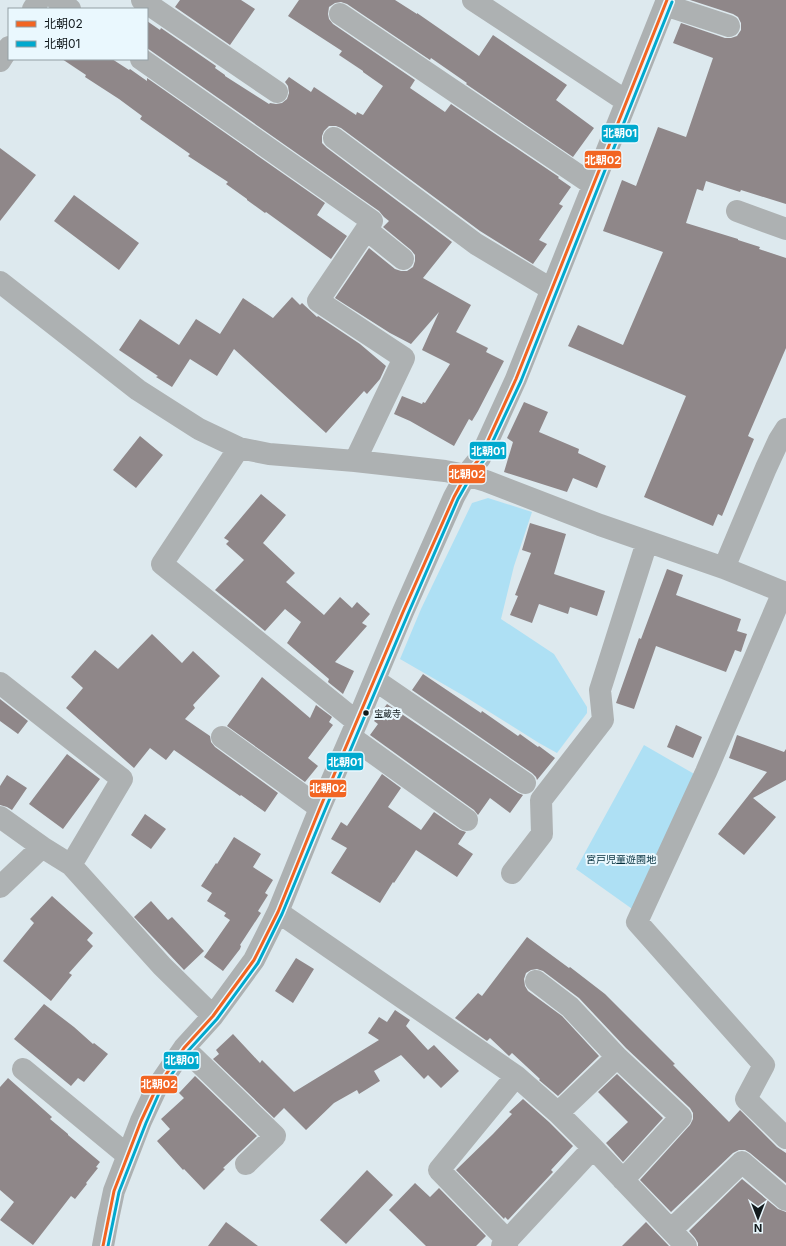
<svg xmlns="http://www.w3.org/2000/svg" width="786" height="1246" font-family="Inter,'Noto Sans JP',sans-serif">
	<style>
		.green { fill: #aee0f4 }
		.building { fill: #8f8789 }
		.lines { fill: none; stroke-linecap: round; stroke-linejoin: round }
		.minor { stroke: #adb1b2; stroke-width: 22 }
		.bus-1-casing { stroke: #eaf8fe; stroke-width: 6 }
		.bus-2-casing { stroke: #eaf8fe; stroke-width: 6 }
		.bus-1 { stroke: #f26522; stroke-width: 3 }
		.bus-2 { stroke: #00a9ce; stroke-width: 3 }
		.bus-dot { fill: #11191c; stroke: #eaf8fe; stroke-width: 1.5 }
		.labels { text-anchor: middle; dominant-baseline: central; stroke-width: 4; stroke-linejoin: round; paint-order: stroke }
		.bus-label { font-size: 9px; fill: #11191c; stroke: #eaf8fe; text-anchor: start }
		.park-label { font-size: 10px; fill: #032f3d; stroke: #eaf8fe }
		.line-badge { stroke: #eaf8fe; stroke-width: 1.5 }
		.badge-label { font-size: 11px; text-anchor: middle; font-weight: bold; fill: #fff }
	</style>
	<rect width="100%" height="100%" fill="#dde9ee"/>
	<path class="green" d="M488,498L532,512L514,566L501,619L554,654L587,707V713L557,753L539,743L464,696L400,659L421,609L472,503Z
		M644,745L696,775L635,911L576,869Z"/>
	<path class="building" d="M180,0H241L255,9L230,45L175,7Z
		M299,0H395L417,14V13L479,56L493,35L567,85L556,100L594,128L573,157L466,84L467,83L431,58L430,60L347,4L341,2L335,3L329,7L328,14L329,19L333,24L415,80L410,88L445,112L451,104L559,177L558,178L571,187L559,204L563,206L539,240L547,244L533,264L480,231L341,128L336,126H329L324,131L322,136V143L327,148L452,242L423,278L471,305L456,332L488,348L486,352L504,361L478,411L472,421L469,419L454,446L410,421L394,414L402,396L422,404L423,402L425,403L450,364L422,350L439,312L411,344L390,333L335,298L369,248L395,269L401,271H407L413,267L415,261V255L411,250L383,227L389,221L384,217L379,211L147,48V21L160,30L161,28L216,66L215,68L225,75V76L269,104L270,103L276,104L282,103L287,99L289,93L288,86L285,82L289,77L311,92L314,87L356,115L357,112L363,115L383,86L363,72V71L339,55L342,51L288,16Z
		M690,0H786V204L741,190L740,192L706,181L703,191L697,189L686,223L738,239V240L760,247L759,249L786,258V348L748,436L754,439L722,516L718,514L713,526L644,497L686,396L568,346L578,325L623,345L663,252L603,231L622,180L636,186L658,127L686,137L713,58L673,43L681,23L725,38H731L737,36L741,30V23L738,17L733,14Z
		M62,59H112L129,70L130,69L147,81V78L325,203L317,215L347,236L331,259L266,212L265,213L247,200V199L226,184L228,182L188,156L190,154L140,119L142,116L119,99L85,77L86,75Z
		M0,148L36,175L0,221Z
		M74,195L139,243L119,270L54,221Z
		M292,297L300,305L302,303L317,317L318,316L360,344L386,366L380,379L367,394L364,391L326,433L234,349L217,376L190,359L172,387L156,377L158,376L119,350L140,319L179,345L196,319L220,334L243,298L273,318Z
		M524,402L548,412L539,432L579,449L578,453L606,466L597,488L573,478L567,492L504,472L513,442L507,438Z
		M140,436L163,455L136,488L113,470Z
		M261,494L286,515L263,543L295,573L286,582L324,615L340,597L352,608L357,602L370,614L362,623L367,626L335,662L354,671L343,694L328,682L329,679L287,643L301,622L285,609L265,631L215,590L244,560L226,544L229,541L224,538Z
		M530,523L566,534L554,574L605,591L597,616L570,607L568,614L539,604L532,623L510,615L518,596L515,595L531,553L522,550Z
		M667,569L683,575L676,595L741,619L737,631L747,634L741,652L735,650L726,672L656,646L634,709L616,703L639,638L641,639Z
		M152,634L182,663L193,651L220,676L193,705L195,708L185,719L210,736L211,742L215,747L278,793L265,812L241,795L240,796L174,750L166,760L150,748L134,768L66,708L83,688L71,677L95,650L118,669Z
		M423,674L481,713L482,711L518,736L520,734L538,747L539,746L555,758L537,780L536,777L532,773L412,690Z
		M262,677L310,718L316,705L332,717L329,722L333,725L308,758L318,766L305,782L227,726Z
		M0,699L28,721L18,734L0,721Z
		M387,704L518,793L523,795L510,813L490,798L478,815L474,810L370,735L378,724L374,721Z
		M676,725L702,737L693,758L667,747Z
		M737,735L784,752L786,749V780L753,798L776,817L744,855L718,834L767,772L729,758Z
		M67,754L100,779L63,829L29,804Z
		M382,774L401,788L388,807L421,830L434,812L460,830L466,832L458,844L473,854L457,877L416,850L394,883L393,882L380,903L331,873L347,848L331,839L341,822L347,826Z
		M7,775L27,788L12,810L7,807L0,805V786Z
		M145,814L166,829L151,849L131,835Z
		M234,837L261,854L253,867L273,880L265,893L268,895L258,911L261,913L240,945L241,946L240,949L223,971L204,957L230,920L224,916L226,913L207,901L212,893L201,886L216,863L217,864Z
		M52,896L93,933L87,940L93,946L69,973L72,975L51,1001L3,961L34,923L30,919Z
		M151,901L168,920L172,917L204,951L184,970L134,917Z
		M527,937L569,968L570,967L605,994L675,1064L673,1065L729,1122L740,1110L777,1147L786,1153V1183L750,1153L745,1150H739L733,1153L671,1212L640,1180L690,1125L693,1119V1113L690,1108L626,1048L579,998L543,971L537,969L531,970L526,973L524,979L525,986L528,991L562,1016L599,1056L558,1096L539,1080L540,1079L512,1053L509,1056L490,1038L487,1041L455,1018L478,993L482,996Z
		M296,958L314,969L293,1003L275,991Z
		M44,1004L74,1027L93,1044L94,1043L108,1054L84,1082L78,1078L71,1086L14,1039Z
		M395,1010L410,1020L406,1026L428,1050L434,1045L459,1071L441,1088L428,1075L424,1079L401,1055L374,1071L380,1081L359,1094L357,1090L334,1103L306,1130L284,1108L274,1118L213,1059L219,1054L216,1050L233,1034L260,1063L262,1060L294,1092L379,1040L368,1033L379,1017L387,1022Z
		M617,1074L663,1118L623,1162L606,1143L628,1122L598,1092Z
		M195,1076L257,1136L223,1168L225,1169L204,1190L184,1169L183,1170L157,1141L170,1129L161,1119L184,1098L179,1093Z
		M8,1078L52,1117L50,1119L68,1134V1135L100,1162L96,1167L98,1168L86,1183L87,1184L75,1199L71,1196L33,1245L0,1220L14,1202L0,1190V1087Z
		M523,1099L549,1122L573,1146L551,1170L553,1172L508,1220L505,1217L504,1219L456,1170L493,1134L512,1114L509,1112Z
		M367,1170L393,1195L346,1244L320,1220Z
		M742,1179L778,1209L786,1212V1246H698V1243L695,1238L689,1231Z
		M415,1183L430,1197L439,1188L486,1236L476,1246H426L389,1210Z
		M226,1222L258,1246H208Z
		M646,1222L669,1246H622Z"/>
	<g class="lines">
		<path class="minor" d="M57,0L70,9
			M142,0L277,92
			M473,0L626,101
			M665,5L729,26
			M33,9L39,0
			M340,14L593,185
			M141,59L372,221L318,301L404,358L355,461
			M0,61L9,47
			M334,138L476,244L551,289
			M737,211L786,229
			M367,230L403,259
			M0,282L138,390L199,429L239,448L269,454L355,461L445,471L466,475L486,481L600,525L724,568L786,593
			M239,448L162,564L357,722
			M724,568L766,468L779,440L786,429
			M783,592L706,772L637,922L764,1065L746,1099L786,1138
			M375,680L525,783
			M0,683L122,779L71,865
			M222,737L320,808
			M351,737L467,820
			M0,817L42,847
			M512,873L542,834L541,800L603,720L600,690L647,542
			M0,887L42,847L71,865L162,966L213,1016
			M278,912L516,1076L558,1113L593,1148L502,1246
			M536,981L570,1007L617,1057
			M184,1048L275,1136L246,1164
			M23,1069L127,1155
			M558,1113L617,1057L681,1117L623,1180
			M593,1148L686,1246
			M671,1230L742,1162L786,1200
			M508,1241L439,1170L516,1076
			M103,1246L108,1219L114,1191L141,1121L156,1089L184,1048L213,1016L254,960L278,912L320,808L357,722L403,612L454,497L466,475L480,458L516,379L667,0"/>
		<defs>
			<path id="bus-1" d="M103,1246L114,1191L141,1121L156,1089L184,1048L213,1016L254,960L278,912L320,808L403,612L454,497L466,475L480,458L516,379L667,0"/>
			<path id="bus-2" d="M108,1246L119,1192L146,1123L160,1091L188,1051L217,1019L258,963L282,914L325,810L408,614L458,499L470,478L484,460L521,381L672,2"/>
		</defs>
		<use href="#bus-1" class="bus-1-casing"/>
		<use href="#bus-2" class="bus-2-casing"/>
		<use href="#bus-1" class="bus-1"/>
		<use href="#bus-2" class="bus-2"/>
	</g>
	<circle class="bus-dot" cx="366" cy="713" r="3.5"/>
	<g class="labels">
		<g class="bus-label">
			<text x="374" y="713">宝蔵寺</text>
		</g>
		<g class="park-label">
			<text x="621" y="859">宮戸児童遊園地</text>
		</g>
	</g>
	<g class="line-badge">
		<rect x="601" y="124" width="38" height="19" rx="4" fill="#00a9ce"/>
		<rect x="584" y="150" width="38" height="19" rx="4" fill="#f26522"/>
		<rect x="469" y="441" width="38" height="19" rx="4" fill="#00a9ce"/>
		<rect x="448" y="464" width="38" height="20" rx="4" fill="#f26522"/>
		<rect x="326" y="752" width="38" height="19" rx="4" fill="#00a9ce"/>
		<rect x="309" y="779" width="38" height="19" rx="4" fill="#f26522"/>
		<rect x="163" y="1051" width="37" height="19" rx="4" fill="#00a9ce"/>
		<rect x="140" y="1075" width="38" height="19" rx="4" fill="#f26522"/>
	</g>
	<g class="badge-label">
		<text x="620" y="137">北朝01</text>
		<text x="603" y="164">北朝02</text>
		<text x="488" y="455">北朝01</text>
		<text x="467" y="478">北朝02</text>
		<text x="345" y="766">北朝01</text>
		<text x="328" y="792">北朝02</text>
		<text x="182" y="1064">北朝01</text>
		<text x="159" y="1088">北朝02</text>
	</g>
	<rect x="8" y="8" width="140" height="52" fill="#eaf8fe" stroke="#939fa4"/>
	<rect x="16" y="21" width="20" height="6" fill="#f26522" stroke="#939fa4"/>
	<text x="44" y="28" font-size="12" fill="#11191c">北朝02</text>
	<rect x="16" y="41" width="20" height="6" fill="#00a9ce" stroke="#939fa4"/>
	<text x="44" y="48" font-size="12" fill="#11191c">北朝01</text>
	<g transform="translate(758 1218) rotate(180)" stroke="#eaf8fe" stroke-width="3" paint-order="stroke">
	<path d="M0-3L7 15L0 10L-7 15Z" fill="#11191c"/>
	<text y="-6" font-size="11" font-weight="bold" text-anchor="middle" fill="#11191c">N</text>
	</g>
</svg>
